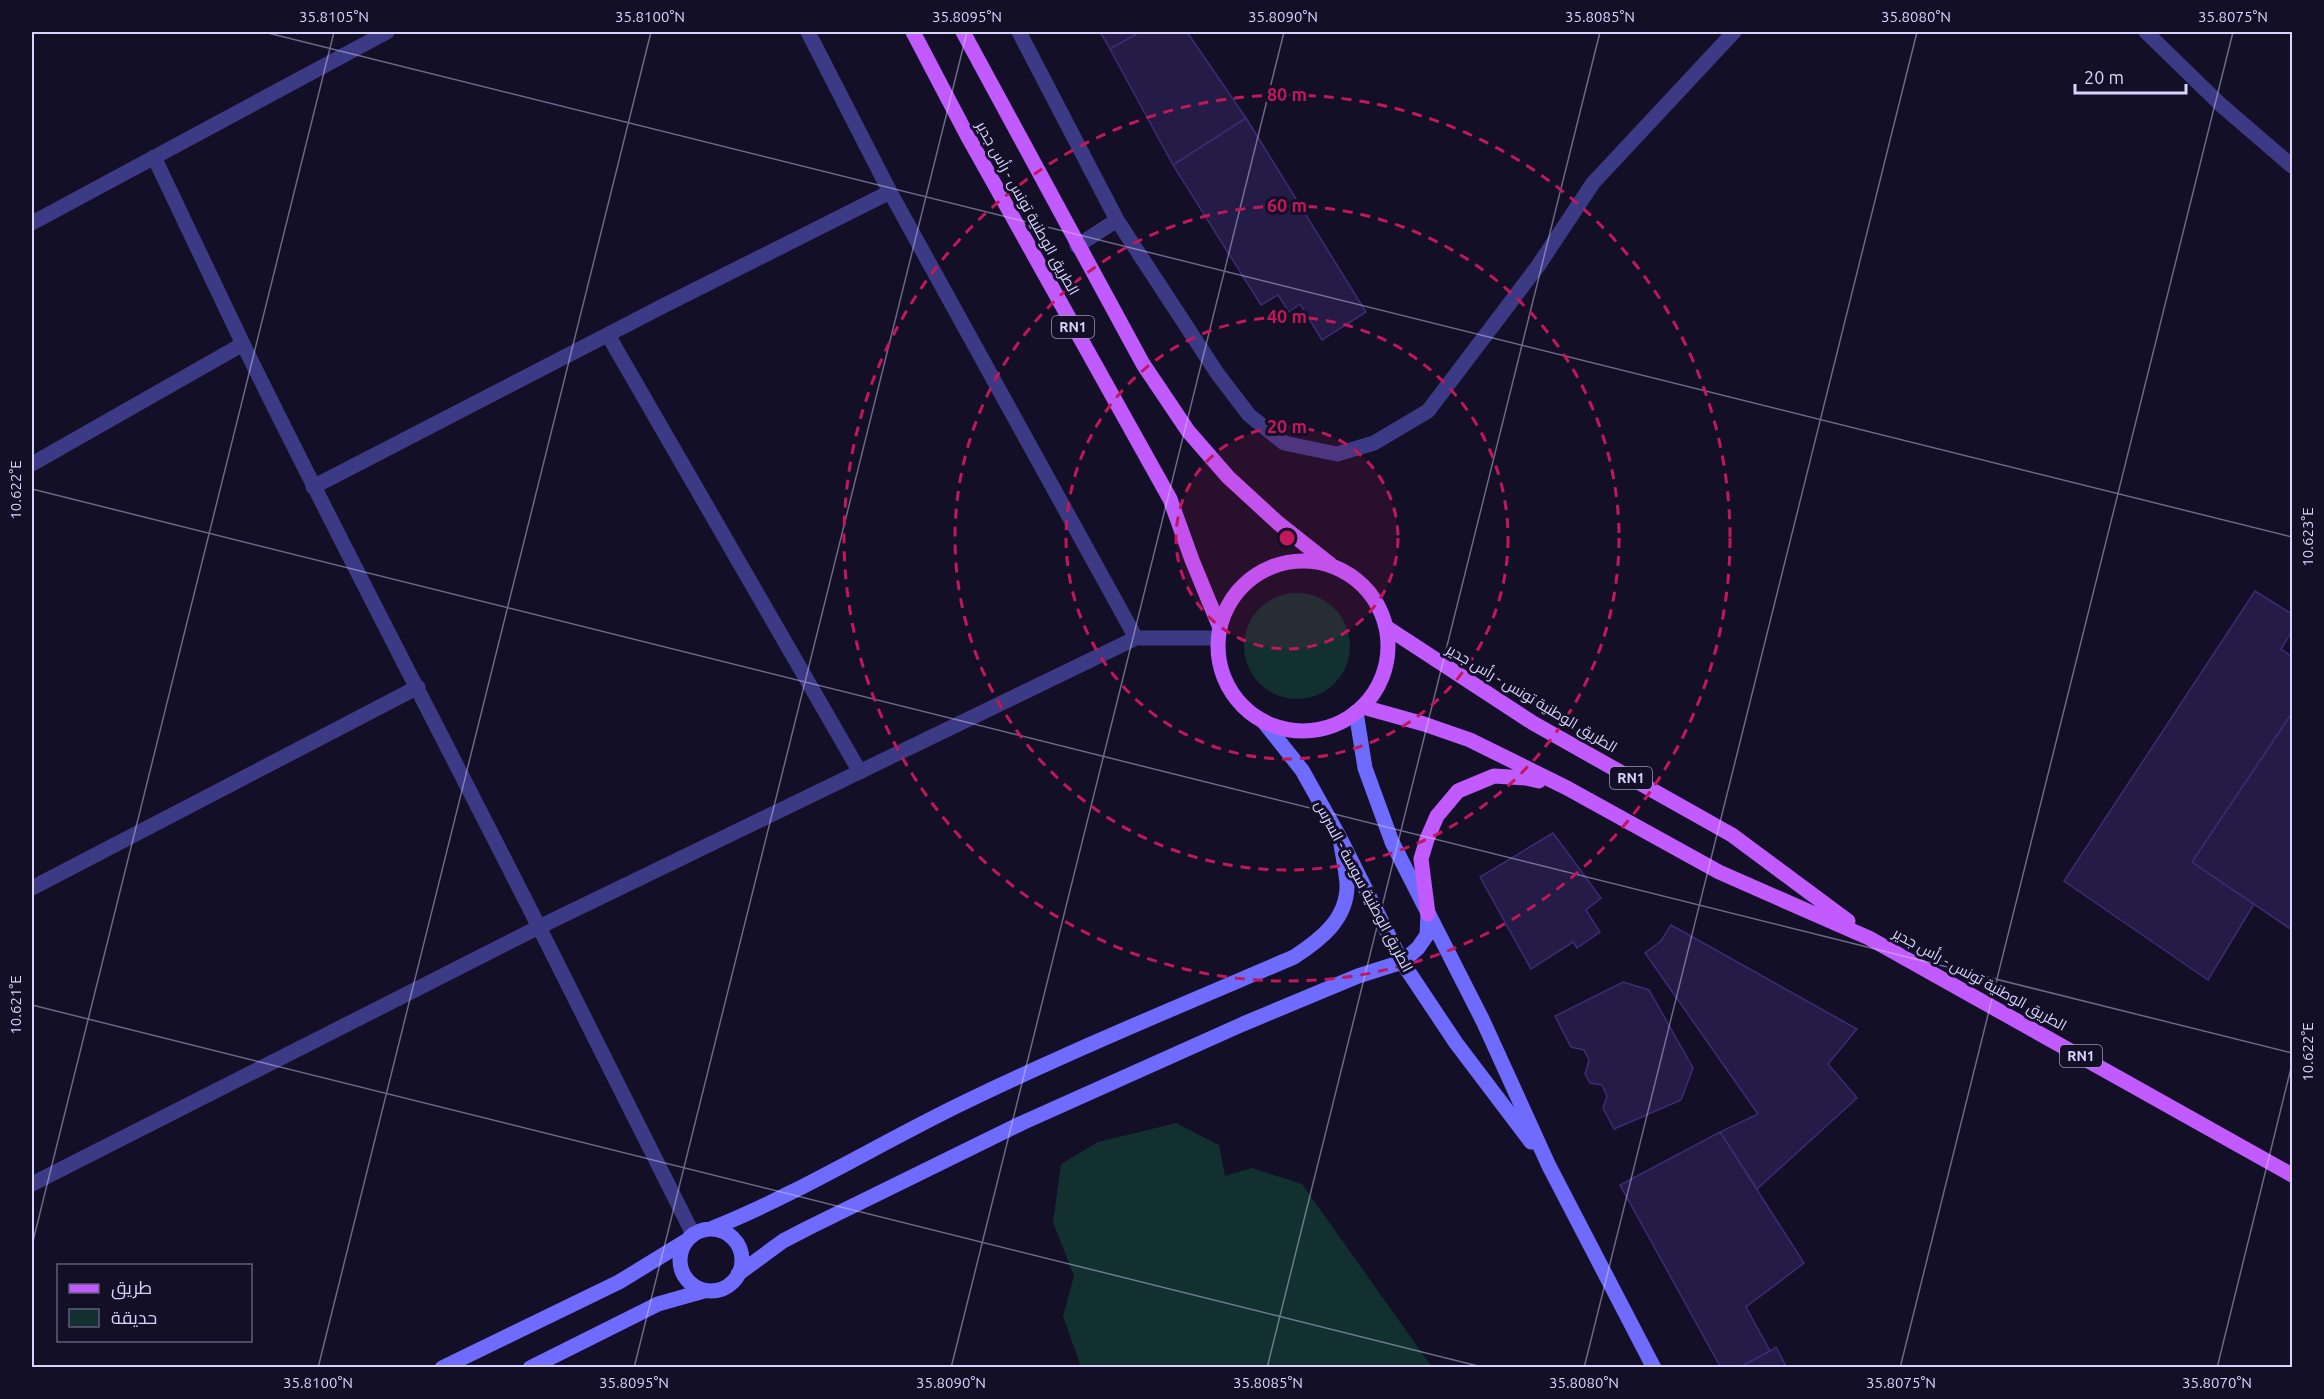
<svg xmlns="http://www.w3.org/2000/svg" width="2324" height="1399" font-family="Ubuntu,Cairo,sans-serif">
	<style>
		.green { fill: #12302f }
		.building { fill: #241b47; stroke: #3b2d73; stroke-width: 1.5 }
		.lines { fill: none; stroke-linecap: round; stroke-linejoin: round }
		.minor { stroke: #3d3a85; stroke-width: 15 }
		.secondary { stroke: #6f6bff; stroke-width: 15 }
		.primary { stroke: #c25bff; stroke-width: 15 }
		.ticks { fill: none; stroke: #d9d4ff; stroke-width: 1.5; stroke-opacity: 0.45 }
		.ring { fill: none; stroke: #c2185b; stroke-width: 3; stroke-dasharray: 10 8 }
		.labels { text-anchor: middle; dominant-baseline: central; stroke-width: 6; stroke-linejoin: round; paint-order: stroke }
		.shield { fill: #130f26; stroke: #9e99be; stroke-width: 1.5 }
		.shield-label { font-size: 14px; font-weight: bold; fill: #d9d4ff }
		.street-label { font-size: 15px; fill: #d9d4ff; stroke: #130f26 }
		.centre { fill: #c2185b; stroke: #130f26; stroke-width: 3 }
		.ring-label { font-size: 18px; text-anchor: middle; font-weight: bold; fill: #c2185b; stroke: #130f26; stroke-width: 6; stroke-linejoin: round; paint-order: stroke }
		.neatline { fill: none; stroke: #d9d4ff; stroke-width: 2 }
		.ticks-label { font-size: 15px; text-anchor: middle; fill: #d9d4ff }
	</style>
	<rect width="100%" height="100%" fill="#130f26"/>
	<path class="green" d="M1244 646a53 53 0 1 1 106 0a53 53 0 1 1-106 0Z
		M1176,1123L1219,1145L1225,1176L1252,1168L1302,1184L1432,1367H1081L1063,1316L1074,1276L1053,1222L1061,1164L1098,1142Z"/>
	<path class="building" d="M1100,32H1140L1110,49Z
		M1140,32H1187L1246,118L1173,165L1110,49Z
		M1246,118L1366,312L1322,340L1300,304L1289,312L1278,295L1261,305L1173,165Z
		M2255,591L2292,614V631L2281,649L2292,657V713L2192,862L2254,904L2208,980L2064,881Z
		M2292,713V930L2192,862Z
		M1553,833L1601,898L1586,910L1600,932L1577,948L1573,942L1531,969L1480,877Z
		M1671,925L1857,1029L1828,1064L1857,1098L1757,1189L1720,1132L1758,1114L1645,953L1661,941Z
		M1623,982L1649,990L1693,1068L1681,1100L1614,1129L1603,1108L1607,1096L1602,1085L1590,1083L1585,1074L1589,1060L1584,1050L1571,1047L1555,1016Z
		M1720,1132L1804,1263L1746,1307L1770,1351L1738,1368H1721L1620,1185Z
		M1776,1347L1787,1368H1738L1770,1351Z"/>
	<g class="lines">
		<path class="minor" d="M808,32L890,192L1136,638
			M1019,32L1117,220L1217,373L1249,415L1284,443L1337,454L1374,443L1428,411L1538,266L1593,183L1734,32
			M2146,32L2221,105L2292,166
			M154,157L243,344
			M32,223L387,32
			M1077,246L1117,220
			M608,335L860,772
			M32,464L243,344C339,540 441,733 539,927L32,1184
			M313,487L665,305L890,192
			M32,888L418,687
			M693,1234L539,927L1136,638H1218"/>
		<path class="secondary" d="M1356,712L1365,768L1392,842L1483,1021L1549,1166L1654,1368
			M1263,721L1302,770L1340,838L1402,962L1456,1043L1531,1142
			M713,1228C800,1193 880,1143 965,1102C1073,1050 1184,1004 1294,957C1320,940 1348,919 1347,884C1346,869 1342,853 1340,838
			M680 1260a31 31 0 1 1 62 0a31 31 0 1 1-62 0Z
			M738,1274L783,1241L808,1228L1022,1123L1243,1024L1358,976L1402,962L1418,948L1427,935L1428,914
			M442,1368L619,1282L686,1241
			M530,1368L658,1304L704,1291"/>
		<path class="primary" d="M913,32L967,135L1170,499L1192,560L1220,628
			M963,32L1143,364L1188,431L1228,477L1278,523L1331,565
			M1218 646a85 85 0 1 1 170 0a85 85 0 1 1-170 0Z
			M1386,627L1533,723L1732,835L1848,921
			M1363,707L1424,724L1470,740L1567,788L1719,872L1869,938L2292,1175
			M1428,914L1421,859L1427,839L1437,816L1458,791L1494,776L1526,778L1539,781"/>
	</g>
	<path class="ticks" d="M264,32L2292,537M32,489L2292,1053M32,1005L1486,1368M32,1245L334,32M318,1368L651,32M634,1368L967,32M951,1368L1284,32M1267,1368L1600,32M1584,1368L1917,32M1900,1368L2233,32M2217,1368L2292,1064"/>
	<circle cx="1287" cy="538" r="111" fill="#c2185b" fill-opacity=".12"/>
	<g class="ring">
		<circle cx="1287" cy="538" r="111"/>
		<circle cx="1287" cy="538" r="221"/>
		<circle cx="1287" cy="538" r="332"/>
		<circle cx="1287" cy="538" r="443"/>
	</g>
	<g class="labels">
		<g class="shield">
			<rect x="1052" y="316" width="42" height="22" rx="4.5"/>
			<rect x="1610" y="767" width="42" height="22" rx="4.5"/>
			<rect x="2060" y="1045" width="42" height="22" rx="4.5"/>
		</g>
		<g class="shield-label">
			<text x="1073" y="327">RN1</text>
			<text x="1631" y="778">RN1</text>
			<text x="2081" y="1056">RN1</text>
		</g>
		<g class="street-label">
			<text transform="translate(1028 208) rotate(61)">الطريق الوطنية تونس - رأس جدير</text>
			<text transform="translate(1532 698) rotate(31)">الطريق الوطنية تونس - رأس جدير</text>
			<text transform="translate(1364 886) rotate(62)">الطريق الوطنية سوسة - السرس</text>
			<text transform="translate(1980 979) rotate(29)">الطريق الوطنية تونس - رأس جدير</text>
		</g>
	</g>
	<circle cx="1287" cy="538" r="9" class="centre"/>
	<g class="ring-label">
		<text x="1287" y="101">80 m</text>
		<text x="1287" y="212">60 m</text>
		<text x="1287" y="323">40 m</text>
		<text x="1287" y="433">20 m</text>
	</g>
	<rect width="2324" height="1399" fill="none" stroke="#130f26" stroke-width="66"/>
	<rect x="57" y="1264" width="195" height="78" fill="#130f26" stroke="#625e7d" stroke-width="1.5"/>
	<rect x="69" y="1284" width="30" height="9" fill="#c25bff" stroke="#625e7d" stroke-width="1.5"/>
	<text x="111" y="1294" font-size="18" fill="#d9d4ff">طريق</text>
	<rect x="69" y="1309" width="30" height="18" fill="#12302f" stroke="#625e7d" stroke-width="1.5"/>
	<text x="111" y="1324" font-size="18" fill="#d9d4ff">حديقة</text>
	<path d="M2075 84v9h111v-9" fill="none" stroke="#d9d4ff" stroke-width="3"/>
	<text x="2084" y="84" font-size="18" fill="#d9d4ff" stroke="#130f26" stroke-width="4.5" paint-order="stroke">20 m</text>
	<rect x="33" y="33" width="2258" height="1333" class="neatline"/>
	<g class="ticks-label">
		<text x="334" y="22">35.8105°N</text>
		<text x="650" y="22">35.8100°N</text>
		<text x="967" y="22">35.8095°N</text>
		<text x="1283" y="22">35.8090°N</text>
		<text x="1600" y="22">35.8085°N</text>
		<text x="1916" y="22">35.8080°N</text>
		<text x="2233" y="22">35.8075°N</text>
		<text transform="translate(16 490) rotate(-90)" y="5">10.622°E</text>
		<text transform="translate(2308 537) rotate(-90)" y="5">10.623°E</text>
		<text transform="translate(16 1005) rotate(-90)" y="5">10.621°E</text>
		<text transform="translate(2308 1052) rotate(-90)" y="5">10.622°E</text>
		<text x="318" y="1388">35.8100°N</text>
		<text x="634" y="1388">35.8095°N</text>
		<text x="951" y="1388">35.8090°N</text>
		<text x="1268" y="1388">35.8085°N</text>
		<text x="1584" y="1388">35.8080°N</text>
		<text x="1901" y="1388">35.8075°N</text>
		<text x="2217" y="1388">35.8070°N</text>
	</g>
</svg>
